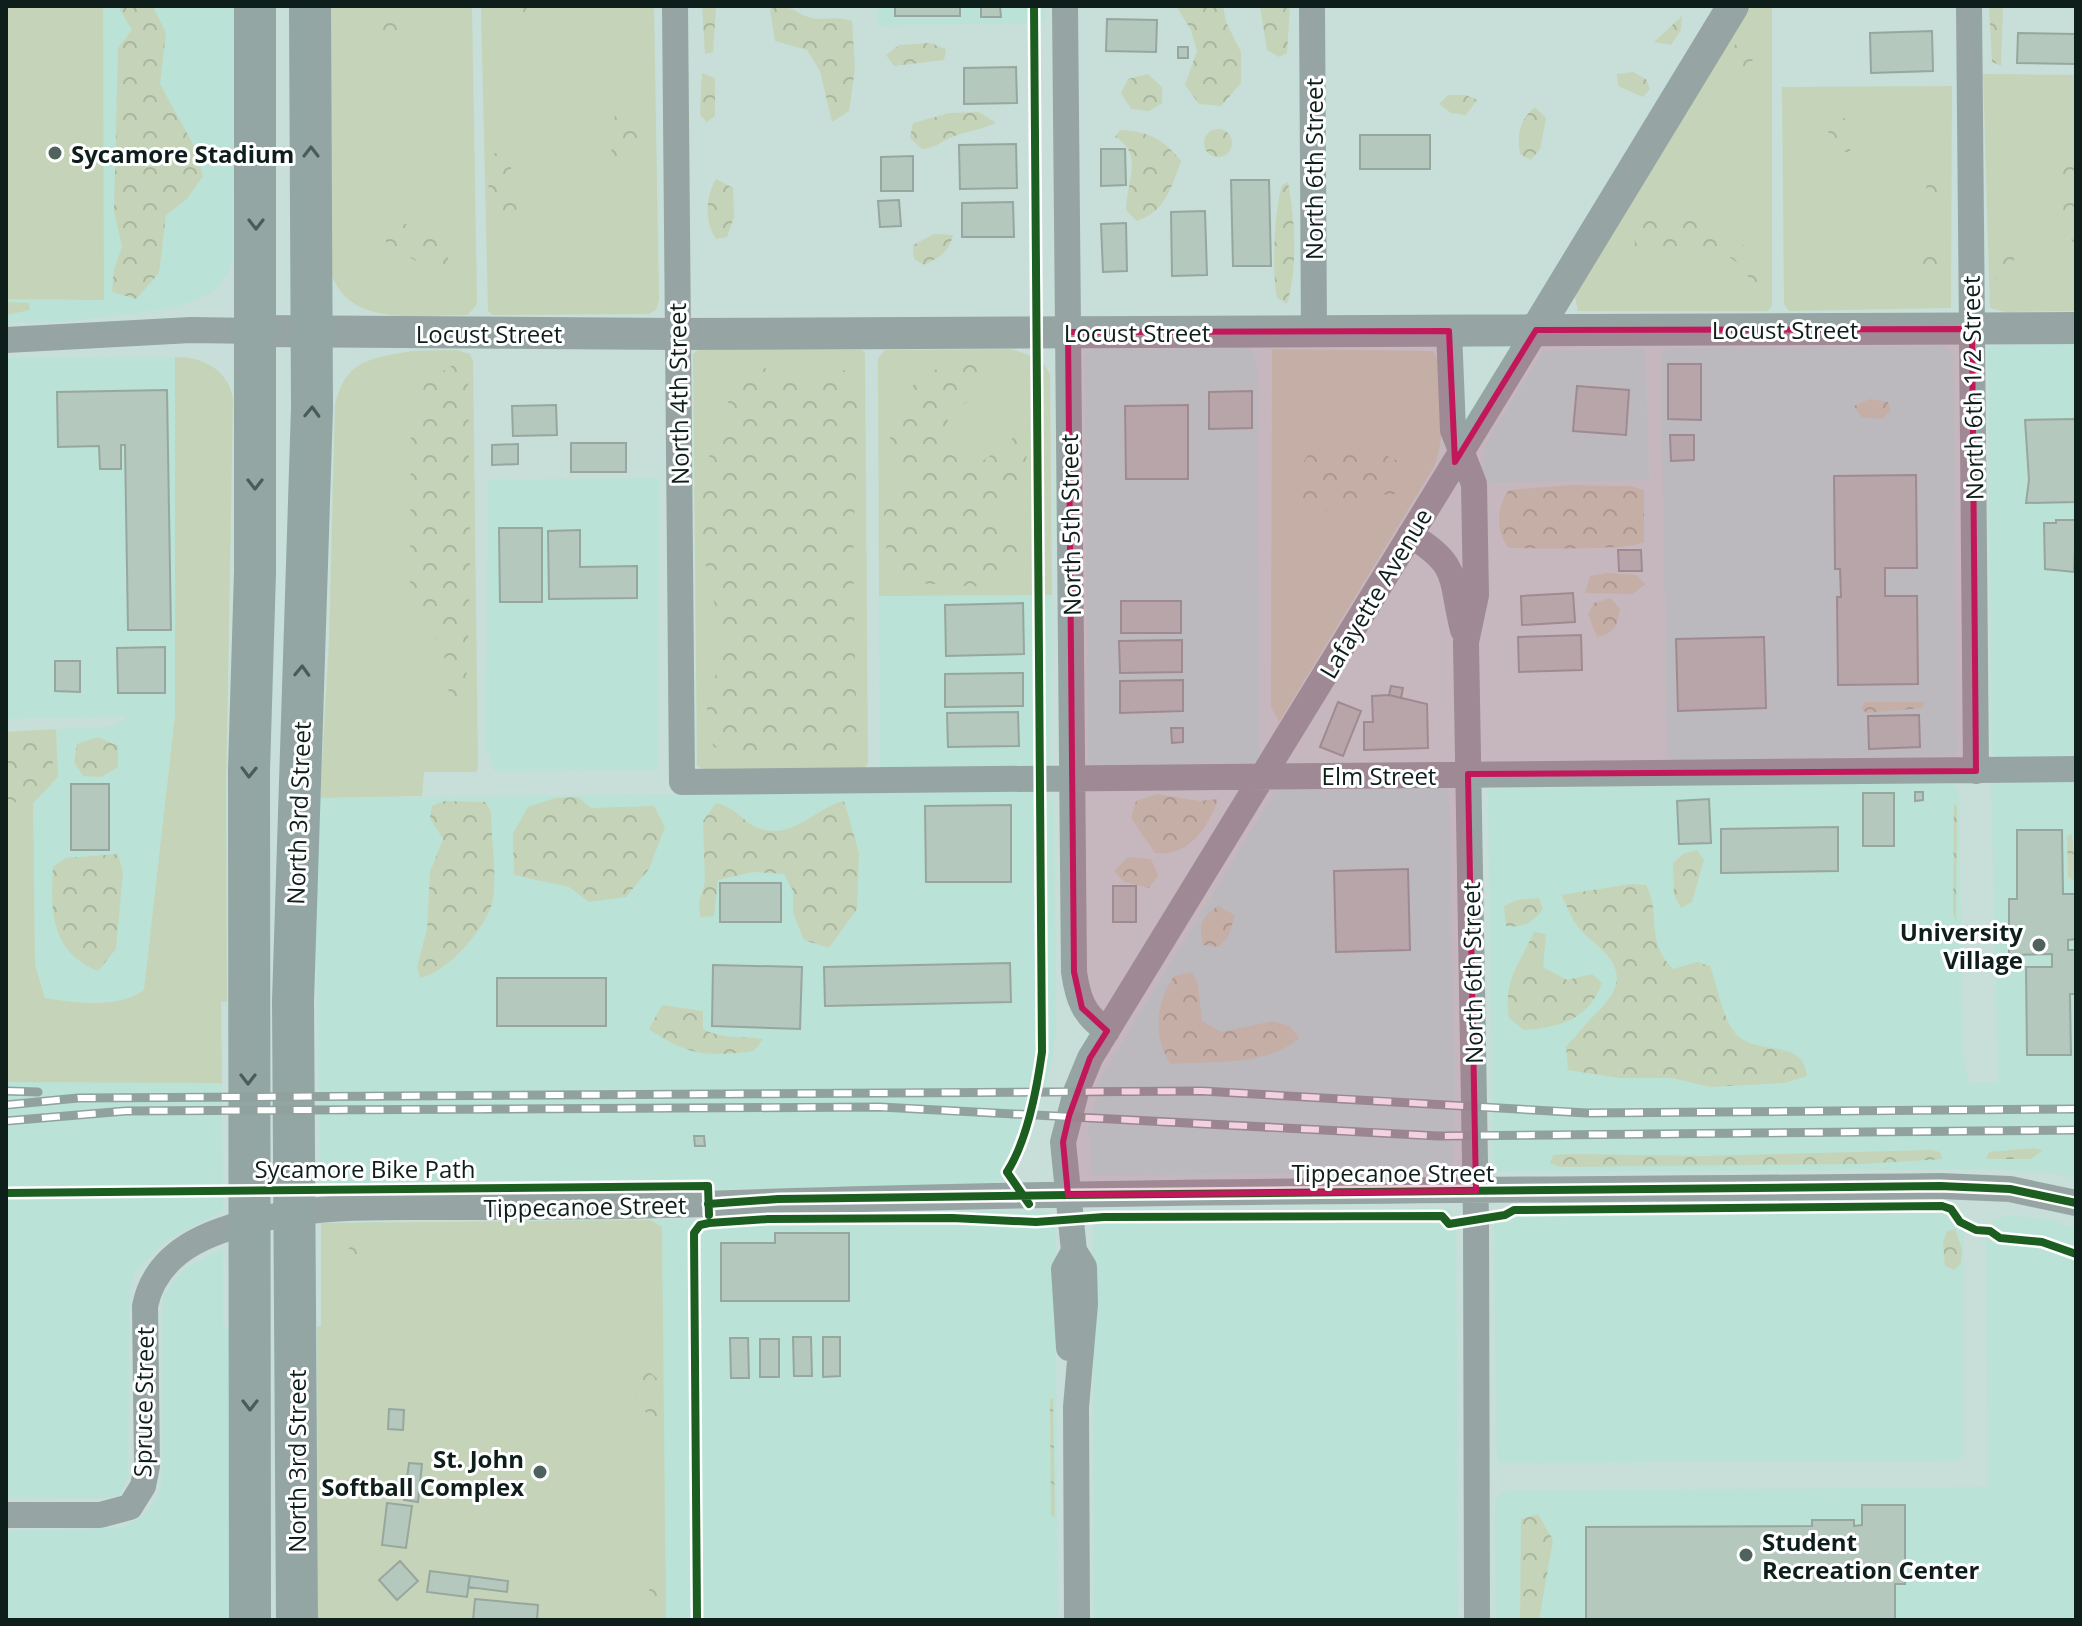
<svg xmlns="http://www.w3.org/2000/svg" width="2082" height="1626" font-family="'Open Sans',sans-serif">
	<style>
		.built { fill: #bae2d6 }
		.grass { fill: #c5d4b9 }
		.forest { fill: url(#forest-crowns) }
		.building { fill: #b5c8bd; stroke: #97a79f; stroke-width: 2 }
		.lines { fill: none; stroke-linecap: round; stroke-linejoin: round }
		.minor { stroke: #96a5a3; stroke-width: 26 }
		.tertiary { stroke: #96a5a3; stroke-width: 32 }
		.trunk { stroke: #93a6a3; stroke-width: 42 }
		.rail-casing { stroke: #91a29e; stroke-width: 9 }
		.rail { stroke: #fff; stroke-width: 6; stroke-dasharray: 18; stroke-linecap: butt }
		.cycleway-casing { stroke: #fff; stroke-width: 13 }
		.cycleway { stroke: #1b5e20; stroke-width: 8 }
		.oneway { stroke: #4a5c58 }
		.marked { fill: #c2185b; fill-opacity: 0.2; stroke: #c2185b; stroke-width: 6; stroke-linejoin: round }
		.poi-dot { fill: #4f625d; stroke: #fff; stroke-width: 3 }
		.labels { text-anchor: middle; dominant-baseline: central; stroke-width: 6; stroke-linejoin: round; paint-order: stroke }
		.poi-label { font-size: 24px; font-weight: bold; fill: #0e1f1b; stroke: #fff; text-anchor: start }
		.street-label { font-size: 24px; fill: #0e1f1b; stroke: #fff }
	</style>
	<defs>
		<pattern id="forest-crowns" width="20" height="18" patternUnits="userSpaceOnUse" patternTransform="scale(2)"><rect width="20" height="18" fill="#c5d4b9"/><path d="M2 6a3 3 0 1 1 6 0M12 15a3 3 0 1 1 6 0" fill="none" stroke="#a8b69e"/></pattern>
	</defs>
	<rect width="100%" height="100%" fill="#c7dfd8"/>
	<path class="built" d="M6,6H234L233,258L228,273L214,291L179,307L62,322H6Z
		M877,6H1046V23L877,25Z
		M2076,344V757L1998,758L1992,752L1988,349L1994,345Z
		M1945,346L1954,356L1957,751L1954,756L1671,760L1667,756L1661,354L1665,348Z
		M1248,348L1254,352L1257,364L1259,756L1253,764L1093,766L1088,761L1084,355L1094,349Z
		M1642,348L1646,356L1649,480L1482,483L1485,444L1543,351Z
		M175,357V715L144,990L129,1001L72,1003L45,998L35,965L33,803L58,777L56,729L113,727L128,716L6,719V358Z
		M659,478L658,770L494,771L486,744L488,480Z
		M1052,595L1050,765L880,769L879,596Z
		M2076,780V1179L2052,1173L1985,1169L1496,1172L1493,1149L1488,789L1952,782L1959,793L1963,1059L1969,1083L1998,1082L1991,786L1996,781Z
		M1445,787L1449,797L1455,1080L1453,1173L1092,1176L1088,1130L1101,1077L1274,793L1280,789Z
		M1045,791L1054,806L1056,1028L1052,1064L1031,1133L1013,1171L1003,1179L988,1184L748,1188L657,1195H321L315,898L320,798Z
		M81,1081L222,1083L223,1211L166,1240L136,1271L129,1290L128,1476L120,1494L106,1498L6,1497V1082Z
		M1947,1203L1962,1214L1964,1227V1452L1958,1461L1500,1463L1497,1458L1494,1223L1501,1213L1512,1207Z
		M1448,1208L1456,1216L1458,1620H1094L1093,1215L1101,1210Z
		M766,1213L1048,1211L1055,1216L1058,1620H318L317,1327L321,1326V1223L712,1220Z
		M2009,1215L2046,1219L2076,1228V1620H1496L1495,1501L1504,1491L1988,1487L1986,1235L1994,1220Z
		M223,1248V1327H229L230,1620H6V1531L122,1528L146,1513L157,1498L162,1482L163,1296L185,1268Z"/>
	<path class="grass" d="M6,6H103L104,300L6,299Z
		M327,6H472L477,304L468,315C421,314 353,329 332,276Z
		M481,6H654L659,300L656,310L649,314L493,315L488,311Z
		M1751,6H1772V306L1768,311H1578L1575,296Z
		M1983,74L2076,75V311L2005,312L1990,308Z
		M1952,86L1951,308L1789,311L1784,304L1782,87Z
		M1011,349L1041,359L1050,374L1052,595L879,596L878,358L885,350Z
		M1272,349L1433,351C1449,369 1444,445 1434,467L1279,722L1271,706Z
		M698,350H862L865,353L868,763L864,769L704,771L697,765L693,354Z
		M411,351L456,350L470,354L473,361L478,768L476,772H424L422,796L320,798L329,639L335,405C346,359 370,359 411,351Z
		M175,357C203,357 228,369 233,399L226,795L227,1002H221L222,1083L6,1082V732L56,729L58,777L33,803L35,965L45,998C76,1003 117,1009 144,990L175,715Z
		M650,1220L662,1227L666,1620H318L317,1327L321,1326V1223Z"/>
	<path class="forest" d="M118,6L153,7L166,33L160,84L194,146L203,176L187,199L166,215L159,273L136,299L112,292L114,269L122,247L114,211L118,48L132,30Z
		M392,6L400,15L403,29L391,40L377,24L378,10Z
		M502,6H535L526,22L512,20Z
		M702,6H716L713,52L705,54Z
		M774,6C796,6 795,14 812,18C826,21 835,15 852,21L855,68L849,111L832,122L820,71L807,50L775,41L770,9Z
		M1176,6H1223L1226,22L1241,52V83L1221,106L1199,104L1185,85L1197,51L1191,30Z
		M1260,6H1290L1287,53L1279,57L1267,50Z
		M1989,6H2003L2001,66L1992,62Z
		M1682,16L1681,30L1671,45L1654,42Z
		M1738,42L1752,53L1753,71L1739,78L1731,70L1727,53Z
		M930,43L946,49L944,60L894,66L886,55L899,45Z
		M1633,72L1646,79L1650,89L1643,97L1618,86L1617,74Z
		M702,73L715,78V116L707,122L700,115Z
		M1148,74L1162,87V103L1149,111L1131,109L1121,93L1128,79Z
		M1448,95H1466L1477,100L1466,115L1451,113L1439,104Z
		M1535,107L1546,118L1540,149L1531,160L1520,154C1517,134 1519,121 1535,107Z
		M619,111L633,117C640,135 645,151 625,163L612,154L607,128Z
		M979,112L996,123C981,130 966,131 952,137C940,142 936,148 922,149L910,138L913,123L950,113Z
		M1838,116L1852,121L1856,136L1849,153L1834,149L1828,131Z
		M1204 143a14 14 0 1 1 28 0a14 14 0 1 1-28 0Z
		M1120,130C1148,131 1163,139 1181,161C1172,186 1165,212 1137,221L1126,210C1126,183 1145,154 1115,137Z
		M2069,148H2076V247L2068,234L2056,172Z
		M494,153L508,156L517,193L516,220L506,230L499,226C487,200 485,181 494,153Z
		M1933,160L1941,176L1938,192L1928,197L1923,169Z
		M716,179L733,188L734,217L727,237L716,239C705,222 705,198 716,179Z
		M1288,182C1295,220 1298,267 1287,304L1277,298C1272,270 1274,212 1282,185Z
		M1684,212C1720,224 1754,244 1768,281L1762,288C1747,281 1743,264 1729,257C1699,240 1665,258 1635,246L1633,226L1647,215Z
		M407,224L432,235L447,248L449,269L438,275L386,242L383,225Z
		M1924,230L1936,242L1938,275L1931,292C1914,275 1915,251 1924,230Z
		M934,234L953,235C949,252 939,258 924,265L914,259L913,245Z
		M2001,243L2013,251L2015,270L2005,282L1996,280L1994,256Z
		M6,302L29,303L30,310L6,315Z
		M972,359L987,366L978,392L948,419L944,449C984,482 988,448 1022,433L1030,438L1021,488L1010,498L1000,521L1025,544L1028,552L1023,564L982,587L899,582C888,565 879,524 886,505C890,496 897,488 898,477C899,463 890,449 890,435C893,391 931,363 972,359Z
		M456,363L466,364L468,373C469,481 473,590 465,698L456,702L449,695L445,659L435,637L416,620L410,594L411,434L425,383Z
		M764,368L784,375L844,370L856,382L858,418L853,555L857,752C813,762 756,763 714,747C693,711 722,679 721,641C720,615 709,588 705,562C701,538 701,508 703,483C707,442 732,431 728,392L742,376Z
		M1870,399L1888,402L1891,411L1882,419L1861,417L1854,406Z
		M1338,444L1372,449L1398,461L1395,494C1374,495 1355,497 1335,506C1324,510 1319,519 1306,521L1302,515L1304,461L1315,445Z
		M1569,485L1630,486L1644,490V542C1632,551 1530,548 1509,548C1495,531 1496,508 1509,490Z
		M1608,573L1637,575L1645,584L1633,594L1585,593L1590,576Z
		M1611,598L1620,609C1617,626 1615,633 1597,637L1588,614L1594,603Z
		M1865,702H1924L1923,708L1867,713L1861,709Z
		M26,736L51,738L53,765L33,795L6,806V739Z
		M98,737L118,746V767L101,777L83,776L74,762L77,744Z
		M1157,794L1200,801L1218,799C1208,828 1188,858 1155,853L1131,818L1136,801Z
		M578,797L591,808L654,806L665,827L649,869L626,897L589,902L569,887L514,875L513,833L528,807L555,798Z
		M444,801L486,802L491,812C491,839 497,873 493,899C488,927 447,973 420,978L417,967L427,929L430,872L443,839L430,818L432,806Z
		M844,801L859,853L857,909L829,948L804,940L793,913V891L784,874L753,872L718,880L714,916L700,917L699,902L705,882L703,821L716,803C741,810 742,822 758,828C793,841 814,808 844,801Z
		M1954,803L1957,807L1956,922L1953,913Z
		M2072,834L2076,881L2068,877L2067,836Z
		M1697,850L1704,860L1692,902L1681,908L1674,895L1673,863L1683,854Z
		M118,854L123,873L116,949L98,971C51,952 50,912 53,867L66,858Z
		M1128,857L1151,859L1158,876L1149,888L1124,882L1114,871Z
		M1631,884L1646,885C1662,914 1644,940 1673,969L1697,962L1710,966C1718,986 1722,1021 1738,1036C1761,1056 1803,1038 1807,1076L1785,1083L1710,1087L1672,1078H1619L1568,1070L1566,1047C1578,1032 1591,1019 1604,1005C1636,968 1601,952 1579,928C1572,920 1567,905 1561,895Z
		M1539,898L1543,909C1532,923 1524,928 1506,926L1504,906L1517,900Z
		M1218,906L1235,915L1229,935L1219,947L1203,945C1198,926 1201,917 1218,906Z
		M1534,932L1546,934L1543,967L1567,980L1592,974L1602,983C1588,1020 1561,1027 1524,1030L1509,1018C1503,980 1519,965 1534,932Z
		M1192,972L1198,985L1202,1021L1221,1032L1273,1021L1290,1026L1299,1038C1267,1067 1212,1061 1171,1064C1152,1038 1156,1002 1174,976Z
		M662,1005L703,1011V1029C720,1039 743,1036 763,1039L754,1051C708,1057 688,1056 649,1029Z
		M2033,1148L2043,1150L2031,1159H1986L1989,1152Z
		M1931,1150L1940,1152L1942,1159L1863,1164L1559,1167L1550,1163L1553,1155L1572,1154L1701,1156Z
		M1955,1229L1962,1249L1961,1263L1954,1270L1945,1266L1943,1242L1947,1231Z
		M361,1238L378,1241L382,1257L355,1270H345L343,1264L348,1249Z
		M649,1372L658,1379L662,1431L656,1441C648,1431 652,1425 647,1415C642,1404 635,1395 631,1383L640,1373Z
		M1050,1398L1053,1399L1055,1518L1051,1515Z
		M1538,1514L1553,1540L1539,1620H1520L1521,1519Z
		M657,1563L662,1620H647L651,1566Z"/>
	<path class="building" d="M895,6H960V16H895Z
		M981,6H1000L1001,17H981Z
		M1107,19L1157,20L1156,52L1106,51Z
		M1932,31L1933,71L1871,73L1870,33Z
		M2018,33L2076,34V64L2017,63Z
		M1178,47H1188V58H1178Z
		M1016,67L1017,103L964,104V68Z
		M1360,135H1430V169H1360Z
		M1016,144L1017,188L960,189L959,145Z
		M1101,149H1125L1126,185L1101,186Z
		M913,156V191H881V157Z
		M1231,180H1269L1271,266H1233Z
		M899,200L901,226L880,227L878,201Z
		M1013,202L1014,237H962V203Z
		M1205,211L1207,275L1172,276L1171,212Z
		M1126,223L1127,271L1103,272L1101,224Z
		M1668,364H1701V420L1668,419Z
		M1577,386L1629,390L1626,435L1573,431Z
		M167,390L171,630H128L125,445H121V469H100L99,446L58,447L57,392Z
		M1252,391V428L1209,429V392Z
		M556,405L557,435L513,436L512,406Z
		M1188,405V479H1126L1125,406Z
		M2076,419V502L2026,503L2029,480L2025,420Z
		M1670,435H1694V460L1671,461Z
		M571,443H626V472H571Z
		M518,444V464L492,465V445Z
		M1916,475L1917,568H1885V596H1917L1918,684L1838,685L1837,597H1841L1840,569H1835L1834,476Z
		M2056,520H2074L2076,523L2074,572L2045,569L2044,523H2056Z
		M499,528H542V602H500Z
		M580,530V567L637,566V598L549,599L548,531Z
		M1618,550H1641L1642,571H1619Z
		M1573,593L1575,622L1522,625L1521,596Z
		M1121,601H1181V633H1121Z
		M1023,603L1024,654L946,656L945,605Z
		M1581,635L1582,670L1519,672L1518,637Z
		M1764,637L1766,708L1678,711L1676,639Z
		M1182,640V672L1120,673L1119,641Z
		M165,647V693H118L117,648Z
		M55,661H80V692L55,691Z
		M1023,673V706L945,707V674Z
		M1183,680V711L1120,713V681Z
		M1391,686L1403,688L1401,698L1389,695Z
		M1389,695L1427,704L1428,748L1364,750V722H1373L1372,696Z
		M1338,702L1361,711L1343,756L1320,747Z
		M1018,712L1019,746L948,747L947,713Z
		M1919,715L1920,747L1869,749L1868,716Z
		M1171,728H1183V742L1172,743Z
		M71,784H109V850H71Z
		M1915,792H1923V800L1915,801Z
		M1863,793H1894V846H1863Z
		M1709,799L1711,843L1679,844L1677,801Z
		M1011,805V882H926L925,806Z
		M1838,827V871L1721,873V829Z
		M2017,830H2062L2063,894H2076V939L2068,940V950H2076V994H2070L2071,1055H2027L2026,967H2052V954L2009,955V899H2017Z
		M1408,869L1410,950L1336,952L1334,871Z
		M720,883H781V922H720Z
		M1113,886H1136V922H1113Z
		M1010,963L1011,1002L825,1006L824,967Z
		M713,965L802,967L800,1029L712,1026Z
		M497,978H606V1026H497Z
		M694,1136H704L705,1146H695Z
		M775,1233H849V1301H721V1243H775Z
		M793,1337H811L812,1376H794Z
		M823,1337H840V1376L823,1377Z
		M730,1338H748L749,1378H731Z
		M760,1339H779V1377H760Z
		M389,1409L404,1410L403,1430L388,1429Z
		M409,1463L422,1464L418,1502L404,1500Z
		M387,1503L412,1506L406,1548L382,1545Z
		M1862,1505H1905V1584H1895V1620H1564L1586,1619V1527L1812,1526V1520H1854V1526L1862,1525Z
		M400,1561L418,1581L397,1600L379,1580Z
		M430,1571L470,1576L467,1597L427,1592Z
		M470,1576L508,1581L507,1592L468,1587Z
		M475,1599L538,1605L537,1620H473Z"/>
	<g class="lines">
		<path class="minor" d="M675,6L682,782L2076,769
			M1065,6L1074,972C1078,1000 1084,1015 1107,1031
			M1312,6L1314,332
			M1969,6L1976,771
			M1449,331L1453,430L1474,484L1476,595L1466,642L1476,1220L1477,1620
			M6,340L191,330L256,331
			M1410,535C1461,565 1450,579 1463,630
			M1069,1348L1064,1269L1074,1251
			M6,1515H100L130,1507L143,1486L147,1466L145,1306C157,1247 217,1228 271,1217C328,1205 387,1207 446,1207C532,1207 618,1207 704,1204C1116,1189 1528,1191 1940,1186L2010,1189L2076,1203
			M1077,1620L1076,1407L1085,1304L1084,1267L1074,1251L1063,1142L1076,1092L1090,1058L1536,330"/>
		<path class="tertiary" d="M1536,330L1733,6
			M256,331L677,334L2076,328"/>
		<path class="trunk" d="M250,1620L249,770L255,572V6
			M297,1620L293,1001L312,408L310,6"/>
		<defs>
			<path id="rail" d="M6,1091L38,1092
				M6,1105L78,1098L1202,1091L1587,1113L2076,1109
				M6,1121L126,1111L880,1107L1438,1136L2076,1130"/>
		</defs>
		<use href="#rail" class="rail-casing"/>
		<use href="#rail" class="rail"/>
		<defs>
			<path id="cycleway" d="M6,1193L708,1186L709,1215
				M708,1204L778,1199L1068,1195L1940,1186L2010,1189L2076,1203
				M1029,1204L1007,1172C1027,1141 1037,1088 1042,1052L1034,6
				M697,1620L694,1233L700,1225L709,1223L768,1219L952,1218L1036,1222L1104,1217L1442,1216L1449,1224L1505,1215L1514,1210L1942,1206L1951,1209L1960,1222L1976,1230L1990,1231L2000,1238L2042,1242L2076,1254"/>
		</defs>
		<use href="#cycleway" class="cycleway-casing"/>
		<use href="#cycleway" class="cycleway"/>
	</g>
	<defs><path id="oneway-chevron" d="M-2-3.5L2.5 0L-2 3.5" fill="none" stroke-width="1.6" stroke-linecap="round" stroke-linejoin="round" transform="scale(2)"/></defs>
	<g class="oneway">
		<use href="#oneway-chevron" transform="translate(311 152) rotate(-90)"/>
		<use href="#oneway-chevron" transform="translate(256 224) rotate(90)"/>
		<use href="#oneway-chevron" transform="translate(312 412) rotate(-88)"/>
		<use href="#oneway-chevron" transform="translate(255 484) rotate(90)"/>
		<use href="#oneway-chevron" transform="translate(302 671) rotate(-88)"/>
		<use href="#oneway-chevron" transform="translate(249 772) rotate(91)"/>
		<use href="#oneway-chevron" transform="translate(248 1079) rotate(90)"/>
		<use href="#oneway-chevron" transform="translate(250 1405) rotate(90)"/>
	</g>
	<path class="marked" d="M1972,329L1976,771L1468,774L1476,1191L1068,1195L1063,1142L1069,1116L1090,1058L1107,1031L1082,1008L1074,972L1068,332L1449,331L1455,462L1536,330Z"/>
	<g class="poi-dot">
		<circle cx="55" cy="153" r="8"/>
		<circle cx="2039" cy="945" r="8"/>
		<circle cx="540" cy="1472" r="8"/>
		<circle cx="1746" cy="1555" r="8"/>
	</g>
	<g class="labels">
		<g class="poi-label">
			<text x="71" y="153">Sycamore Stadium</text>
			<text x="2023" y="931" text-anchor="end">University<tspan x="2023" dy="28">Village</tspan></text>
			<text x="524" y="1458" text-anchor="end">St. John<tspan x="524" dy="28">Softball Complex</tspan></text>
			<text x="1762" y="1541">Student<tspan x="1762" dy="28">Recreation Center</tspan></text>
		</g>
		<g class="street-label">
			<text transform="translate(1313 169) rotate(-90)">North 6th Street</text>
			<text x="1785" y="329">Locust Street</text>
			<text x="1137" y="332">Locust Street</text>
			<text x="489" y="333">Locust Street</text>
			<text transform="translate(1972 388) rotate(-91)">North 6th 1/2 Street</text>
			<text transform="translate(678 394) rotate(-91)">North 4th Street</text>
			<text transform="translate(1070 525) rotate(-91)">North 5th Street</text>
			<text transform="translate(1375 593) rotate(-59)">Lafayette Avenue</text>
			<text x="1379" y="775">Elm Street</text>
			<text transform="translate(298 813) rotate(-88)">North 3rd Street</text>
			<text transform="translate(1472 973) rotate(-91)">North 6th Street</text>
			<text x="365" y="1168">Sycamore Bike Path</text>
			<text x="1393" y="1172">Tippecanoe Street</text>
			<text transform="translate(585 1206) rotate(-1)">Tippecanoe Street</text>
			<text transform="translate(143 1402) rotate(-89)">Spruce Street</text>
			<text transform="translate(296 1461) rotate(-90)">North 3rd Street</text>
		</g>
	</g>
	<rect width="2082" height="1626" fill="none" stroke="#0e1f1b" stroke-width="16"/>
</svg>
